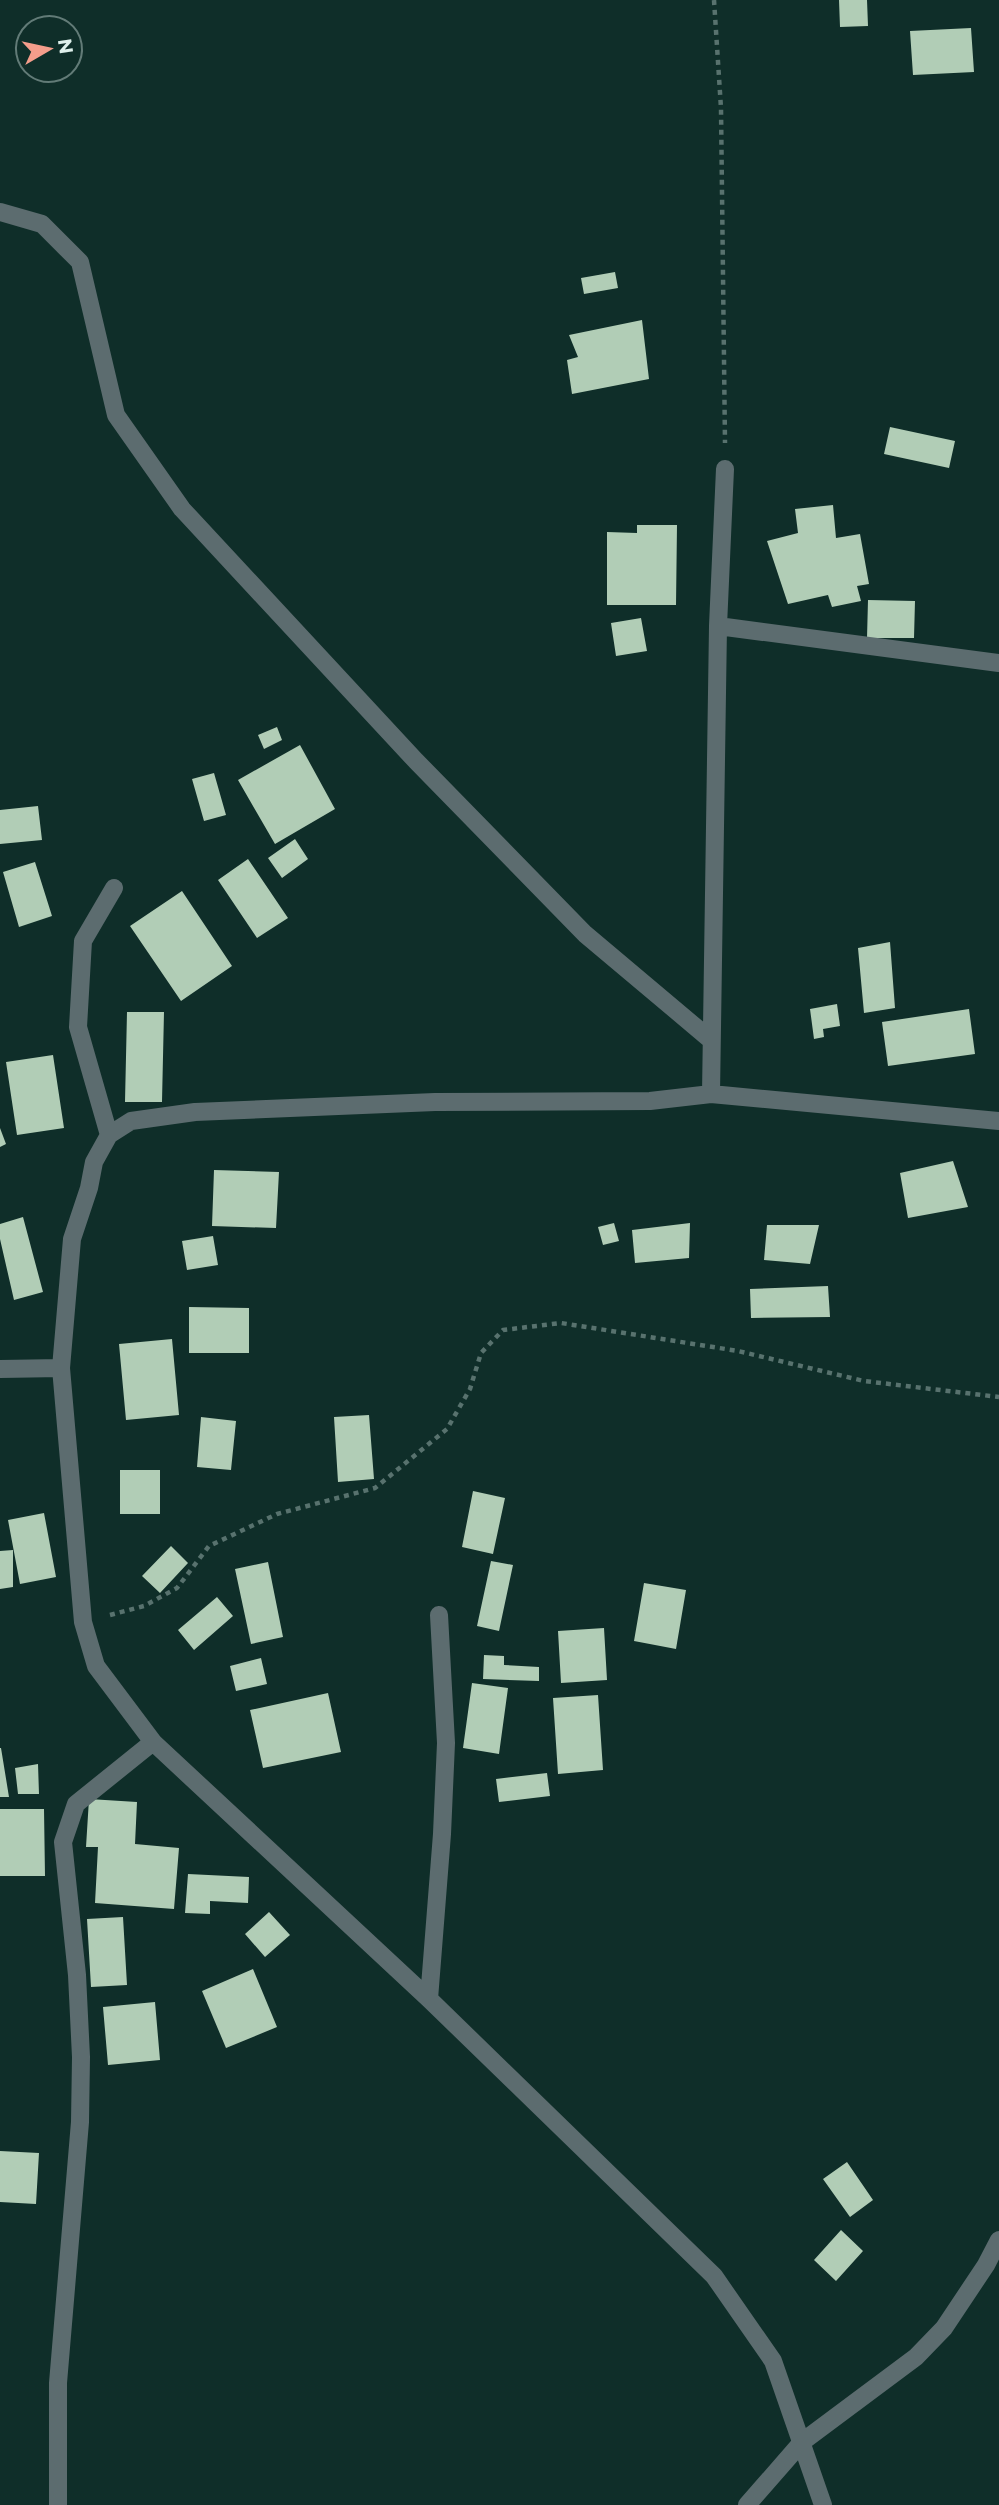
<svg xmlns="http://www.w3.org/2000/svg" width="999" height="2505" font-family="Montserrat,sans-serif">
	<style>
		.building { fill: #b1cdb6 }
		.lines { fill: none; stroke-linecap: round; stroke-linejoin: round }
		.path { stroke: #58726e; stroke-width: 4.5; stroke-dasharray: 5 5; stroke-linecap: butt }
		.street { stroke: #5c6c6f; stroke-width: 18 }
	</style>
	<rect width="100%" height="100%" fill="#0f2e29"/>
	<path class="building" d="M839,0H867L868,26L840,27Z
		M971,28L974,72L913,75L910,31Z
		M615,272L618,288L584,294L581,278Z
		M642,320L649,379L572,394L567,360L578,357L569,335Z
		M890,427L955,441L949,468L884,454Z
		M833,505L836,538L860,534L869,584L857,586L861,601L832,607L828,595L788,604L767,541L798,533L795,509Z
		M637,525H677L676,605H607V532L637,533Z
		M868,600L915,601L914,638H867Z
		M641,618L647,651L616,656L611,623Z
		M277,727L282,740L264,749L258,735Z
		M300,745L335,809L275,844L238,780Z
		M214,773L226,815L204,821L192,779Z
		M38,806L42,840L0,844V810Z
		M295,839L308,859L282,878L268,858Z
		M248,859L288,918L257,938L218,880Z
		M35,862L52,916L19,927L3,872Z
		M182,891L232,966L181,1001L130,926Z
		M890,942L895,1008L864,1013L858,948Z
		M837,1004L840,1026L823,1029L824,1037L814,1039L810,1009Z
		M969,1009L975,1054L888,1066L882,1022Z
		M127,1012H164L162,1102H125Z
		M53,1055L64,1128L17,1135L6,1062Z
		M0,1128L6,1144L0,1147Z
		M953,1161L968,1207L908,1218L900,1173Z
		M214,1170L279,1172L276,1228L212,1226Z
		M23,1217L43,1292L14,1300L0,1239V1224Z
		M614,1223L619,1241L603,1245L598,1227Z
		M690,1223L689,1258L635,1263L632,1230Z
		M767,1225H819L810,1264L764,1260Z
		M213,1236L218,1265L187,1270L182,1241Z
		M828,1286L830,1317L751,1318L750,1289Z
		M189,1307L249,1308V1353H189Z
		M172,1339L179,1415L126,1420L119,1344Z
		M369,1415L374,1479L338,1482L334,1417Z
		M201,1417L236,1421L231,1470L197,1467Z
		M120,1470H160V1514H120Z
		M473,1491L505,1498L493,1554L462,1547Z
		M44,1513L56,1577L20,1584L8,1520Z
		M171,1546L188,1563L160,1593L142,1576Z
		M13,1550V1587L0,1589V1551Z
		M491,1561L513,1565L499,1631L477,1626Z
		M268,1562L283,1637L251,1644L235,1569Z
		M644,1583L686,1590L676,1649L634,1641Z
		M217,1597L233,1616L194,1650L178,1630Z
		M604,1628L607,1680L561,1683L558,1631Z
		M484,1655L504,1656V1665L539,1667V1681L483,1679Z
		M261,1658L267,1684L236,1691L230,1666Z
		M472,1683L508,1688L499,1754L463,1748Z
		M328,1693L341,1752L263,1768L250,1710Z
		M598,1695L603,1770L558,1774L553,1698Z
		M0,1748H1L9,1797H0Z
		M38,1764L39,1794H18L15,1768Z
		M547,1773L550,1796L499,1802L496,1779Z
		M89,1799L137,1802L135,1844L179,1848L174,1909L95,1903L98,1847H86Z
		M0,1809H44L45,1876H0Z
		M188,1874L249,1877L248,1903L210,1901V1914L185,1913Z
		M269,1912L290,1935L265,1957L245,1934Z
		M123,1917L127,1985L91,1987L87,1919Z
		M253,1969L277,2027L226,2048L202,1991Z
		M155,2002L160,2060L108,2065L103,2007Z
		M0,2151L39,2153L36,2204L0,2202Z
		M847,2162L873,2200L850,2217L823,2179Z
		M841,2230L863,2251L836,2281L814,2260Z"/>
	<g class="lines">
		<path class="path" d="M714,0L721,108L725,443
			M110,1615L144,1606L177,1588L209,1546L277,1514L375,1488L447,1429L470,1389L481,1353L503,1330L561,1323L738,1351L864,1381L999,1397"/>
		<path class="street" d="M0,212L42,224L80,262L116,415L182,509L416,761L585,934L711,1040
			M718,626L725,469
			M711,1094L999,1121
			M109,1135L78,1027L83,941L114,888
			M0,1369L61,1368
			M429,1999L442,1834L446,1743L439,1615
			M58,2505V2383L80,2122L81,2057L77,1975L63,1842L76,1804L153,1742
			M747,2505L802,2442L916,2357L944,2328L986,2265L999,2240
			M823,2505L773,2361L714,2276L429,1999L153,1742L96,1666L83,1622L61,1368L72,1239L89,1188L94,1162L109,1135L131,1121L195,1112L435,1102L650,1101L711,1094L718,626L999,663"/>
	</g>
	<g transform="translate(49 49) rotate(81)"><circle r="33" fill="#0f2e29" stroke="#627b77" stroke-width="2"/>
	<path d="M0-5L12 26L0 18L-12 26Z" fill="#f49d8b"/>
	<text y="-10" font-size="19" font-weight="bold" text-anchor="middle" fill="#deefeb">N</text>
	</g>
</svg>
